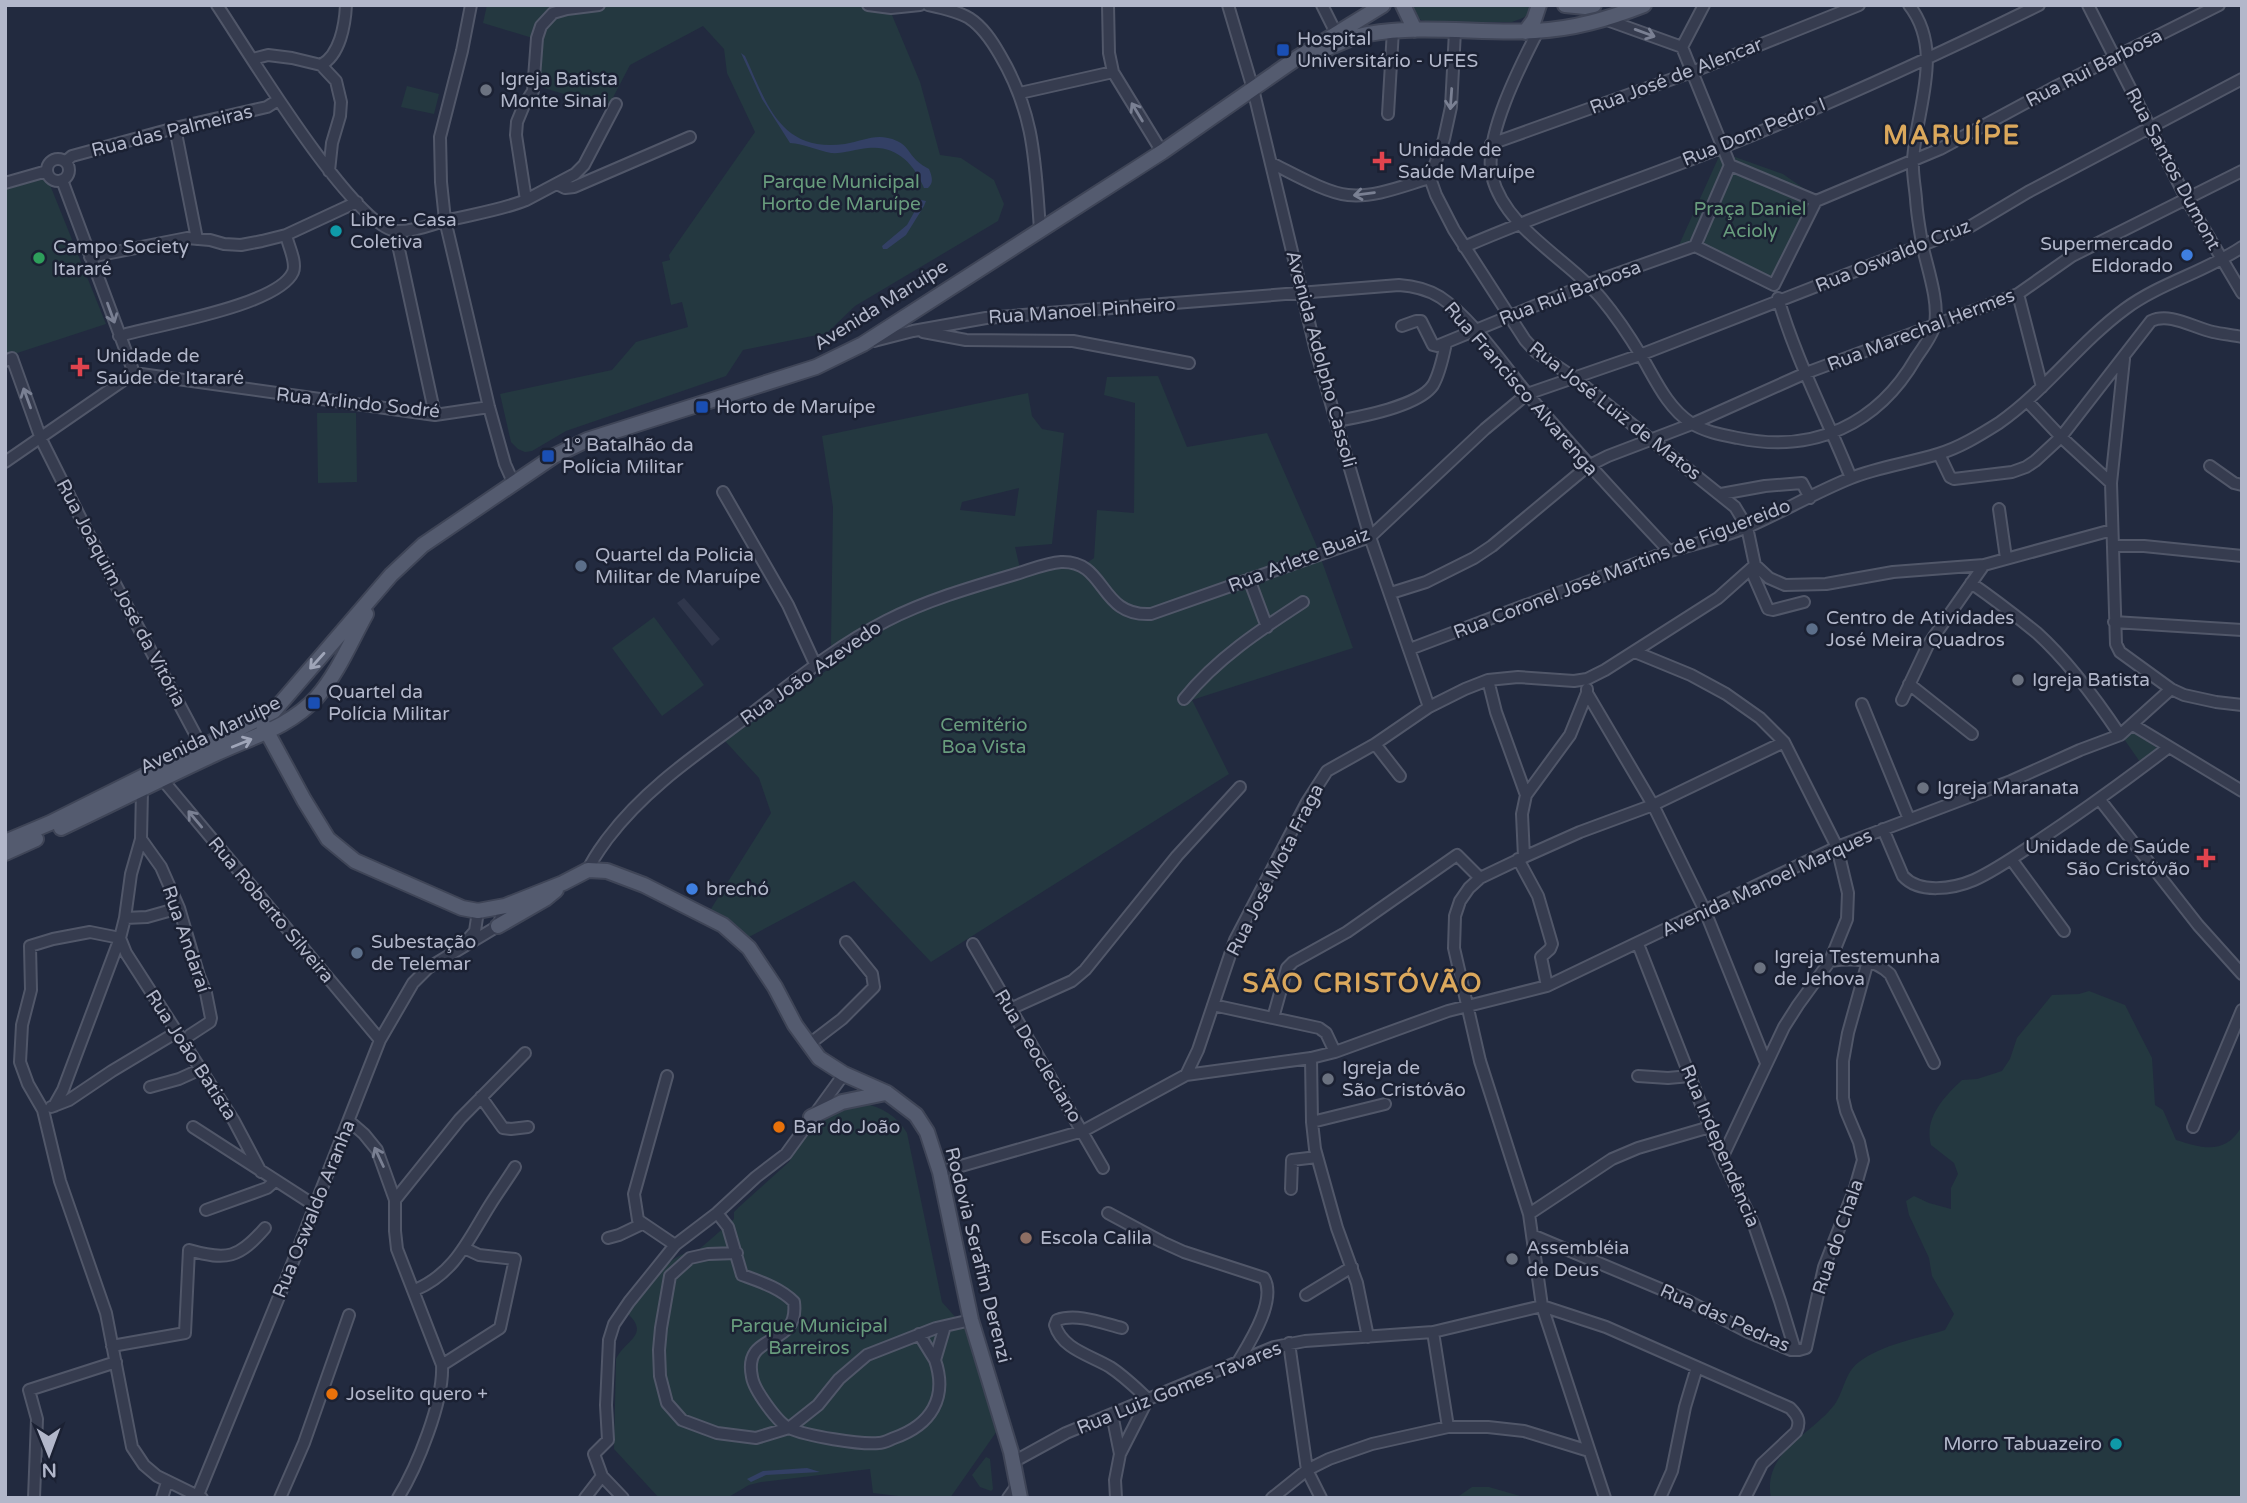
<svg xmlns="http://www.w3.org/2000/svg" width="2247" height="1503" font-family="'Varela Round',sans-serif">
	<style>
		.airport { fill: #30374c }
		.green { fill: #243840; fill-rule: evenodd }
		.water { fill: #334065 }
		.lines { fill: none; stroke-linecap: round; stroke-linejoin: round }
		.minor-casing { stroke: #515769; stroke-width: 14 }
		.major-casing { stroke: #3f4557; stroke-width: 18 }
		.minor { stroke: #363c4f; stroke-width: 10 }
		.major { stroke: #545b6f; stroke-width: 14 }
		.oneway { stroke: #7a8093 }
		.oneway2 { stroke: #9fa5b8 }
		.transit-dot { fill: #1a4fb4; stroke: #1b2133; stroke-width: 2.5 }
		.worship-dot { fill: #6b7280; stroke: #1b2133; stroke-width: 2.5 }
		.health-dot { fill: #e0444e; stroke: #1b2133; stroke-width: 2.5 }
		.culture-dot { fill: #0f9aa8; stroke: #1b2133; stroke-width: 2.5 }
		.shop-dot { fill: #3f7fe0; stroke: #1b2133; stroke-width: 2.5 }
		.leisure-dot { fill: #2e9e5b; stroke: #1b2133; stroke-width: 2.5 }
		.service-dot { fill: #5c6f8a; stroke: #1b2133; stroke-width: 2.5 }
		.food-dot { fill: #e8710a; stroke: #1b2133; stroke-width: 2.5 }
		.education-dot { fill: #8d6e63; stroke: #1b2133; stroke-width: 2.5 }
		.labels { text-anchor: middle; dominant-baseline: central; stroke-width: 5; stroke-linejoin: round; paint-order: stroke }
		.poi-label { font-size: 19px; fill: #b2b7ca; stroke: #1b2133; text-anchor: start }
		.street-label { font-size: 19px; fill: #b2b7ca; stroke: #1b2133 }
		.park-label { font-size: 19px; fill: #689c7d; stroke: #1b2133 }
		.district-label { font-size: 26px; font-weight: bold; letter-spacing: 2px; fill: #dba85c; stroke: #1b2133 }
	</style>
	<rect width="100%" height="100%" fill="#222a3f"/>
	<path class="airport" d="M684,598L720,639L712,646L677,603Z"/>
	<path class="green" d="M487,5H853L892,15L920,82L940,155L961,158L994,180L1004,204L998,221L855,306L827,333L743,350L726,376L566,431L532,451L525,452L518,449L511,442L500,394L612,370L636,342L688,327L682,302L671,305L662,262L670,260L669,255L755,132L727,73L724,49L703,26L630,65L608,107L537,86L539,40L483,23Z
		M1413,5H1535C1530,16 1523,18 1512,22H1430L1421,20L1416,16Z
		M407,86L439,94L434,114L401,107Z
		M1721,152L1783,174L1819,199L1774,291L1679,245Z
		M46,175L106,324L5,357V187Z
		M1158,376L1187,447L1267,433L1315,542L1353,648L1192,700L1229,774L931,962L854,881L747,938L709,912L771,813L759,778L725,741L836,664L831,644L833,507L822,436L1028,393L1032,416L1042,429L1064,433L1052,544L1015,547L1022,577L1061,567L1078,569L1094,558L1097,510L1134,513L1135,403L1104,395L1107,377ZM1019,488L1015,516L960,510L962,502Z
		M317,413H356L357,482L318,483Z
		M654,617L704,685L662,716L612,648Z
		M2133,731L2157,748L2140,762L2124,739Z
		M2089,991L2125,1005L2152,1058L2155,1105L2163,1110L2176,1140C2202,1148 2225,1156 2242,1126V1498H1771C1762,1451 1812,1435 1835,1404C1844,1391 1845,1372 1859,1362C1883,1344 1916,1339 1945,1330L1954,1314L1932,1276L1929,1258L1909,1215L1906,1201L1914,1196L1929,1203L1951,1209V1188L1958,1174L1954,1163L1931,1145C1924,1118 1943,1098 1962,1080L1977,1079L2002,1071L2010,1059L2017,1038L2052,995L2079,994Z
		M862,1103C882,1107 897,1116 907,1133L942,1302L966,1329L997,1431L950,1498H915L873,1493L870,1469L761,1482L749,1485L727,1498H659L614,1449L616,1359C625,1340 651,1335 627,1313C643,1293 668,1250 696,1252L734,1219V1212L739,1207L789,1162L809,1130L821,1118L833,1110Z
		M986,1457L990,1459L993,1489L991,1491L980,1487L972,1475Z
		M1472,1487H1489L1527,1498H1456Z"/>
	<path class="water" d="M741,53L745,56C767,104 780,153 845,144C864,141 877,132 897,141C907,145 909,153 916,160C920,164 925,167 929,169C932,176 934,183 928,188H924C914,163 896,145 868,148C856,149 842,154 831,153C816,150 804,144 790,143L762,99Z
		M921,200L926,201L924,206L906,235L887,249H883L882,246L907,225Z
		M807,1468L820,1472L766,1475L751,1482L747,1479L763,1471Z"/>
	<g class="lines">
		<defs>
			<path id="minor" d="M217,5C244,45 354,229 397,231C414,232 432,224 449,220C474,214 502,210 526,200L516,135L517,122L524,105L533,91L537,38L541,26L553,13L567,9L599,5
				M471,5L462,51L440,137L441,182L445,220L489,407L505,464L513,482
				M868,5L891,8L920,5
				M928,5C942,8 957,11 969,18C983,27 992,41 1000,55C1035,114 1035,163 1040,229
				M1108,5L1109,53L1113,72L1162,152
				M1228,5L1253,89L1315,347L1336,421L1370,537L1429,707
				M1322,5L1336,33
				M1704,5L1682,47L1730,165
				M2088,5L2187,200L2242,293
				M1607,20L1682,47
				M1455,31L1451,107L1444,139L1430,178L1436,195L1454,230L1525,340L1536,352L1573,377L1735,507L1747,527L1755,565L1769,578L1785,585L1826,584L1893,572L1984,565L2112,530
				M1538,31C1520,66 1483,138 1492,176C1505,229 1568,259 1601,298C1616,316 1630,337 1642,357C1656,381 1668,408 1691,423C1705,432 1723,435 1738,438C1814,454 1878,424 1916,358C1922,349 1933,335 1935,324C1939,302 1928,270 1923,248C1920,232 1917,215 1916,199C1915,186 1912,173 1913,160C1916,109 1945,51 1909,5
				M253,59L268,55L292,58L321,65L336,81L341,102L340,116L332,143L329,171
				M321,65C340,55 345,25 346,5
				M1020,93L1113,72
				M1388,114L1393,30
				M175,128L197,239
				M1491,144L1692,72L1859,5
				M47 170a11 11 0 1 1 22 0a11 11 0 1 1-22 0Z
				M66,161L72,156L175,128L267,107L278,100
				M1271,163C1292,173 1326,193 1348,195C1375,198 1405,185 1430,178
				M1730,165L1816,201L1774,285L1695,246Z
				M62,180L134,373
				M5,183L47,171
				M557,184L565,188L574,187L690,137
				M526,200L575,174L584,165L616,104
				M1816,201L1940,149L2057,86L2219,5
				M395,231L435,415
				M1464,247C1549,210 1637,181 1723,147C1830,104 1935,56 2039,5
				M90,257L187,238L210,240L224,244L241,245L262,241L286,235L357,202
				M2018,294L2042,387
				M1778,298C1796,360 1827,418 1851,478
				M1402,326L1416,321H1421L1433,345L1437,346L1588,284L1695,246
				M923,332L966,340L1073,341L1189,363
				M119,336C155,325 278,306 293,272C297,262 288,245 286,235
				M874,341L913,331L986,318L1399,285C1414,286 1427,289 1440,297C1472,318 1504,366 1529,396C1574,449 1621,500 1669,551
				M2124,359L2111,483L2116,644L2120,652L2171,689L2184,695L2216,702L2242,705
				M5,361L12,358L41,439L87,531L202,747
				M2027,401L2061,437L2111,483
				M1336,421C1360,417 1419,406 1433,385C1440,373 1443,357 1446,343
				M1939,454L1950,477L1954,479L2012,472L2026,467L2035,461L2061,437L2151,321C2170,312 2194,328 2213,332C2222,334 2232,335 2242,337
				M5,462L134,373L435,415L489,407
				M2210,466L2234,483L2242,485
				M723,492L788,605L816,666
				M1721,494L1765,486L1802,483L1810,498
				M1999,509L2006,558
				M2114,546H2144L2242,556
				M1751,570L1768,609L1773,610L1804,602
				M1249,579L1267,627
				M1971,583C1994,599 2016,616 2037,633C2069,662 2096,699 2120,735
				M1391,593L1426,582L1474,558L1492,546L1588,466L1608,456L1692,424L1806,373L2018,294L2072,256L2242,171
				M2114,622L2242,630
				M1410,649L1669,551C1696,544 1724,537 1750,526C1784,511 1816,492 1851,478C1878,467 1909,463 1938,454C1959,448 1980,435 1999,423C2046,390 2079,343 2125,309C2160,283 2205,272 2242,247
				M1635,652L1691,675L1726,694L1760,718L1784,742L1837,847L1848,893L1847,919L1830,961L1798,1005L1784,1027L1722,1158
				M1488,680L1496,712L1526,795
				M1909,684L1972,734
				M1587,689V693L1653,805L1705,911L1766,1063
				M1587,693L1570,735L1526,795L1522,814L1524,857L1480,878L1469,888L1460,901L1455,916L1454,948L1480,1061L1529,1214L1542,1306L1605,1498
				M1184,699C1216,659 1260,630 1303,602
				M1902,700L1928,645L1984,565
				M1862,704L1909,819
				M2133,725L2242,791
				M1375,744L1400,776
				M162,779L380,1040
				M2100,800L2198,925L2242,974
				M1883,829L1903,876C1919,894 1953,889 1974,880C1996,870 2017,855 2038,841C2083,811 2126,780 2169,747
				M141,839L161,867L179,908L199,976L206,993L211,1018L210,1022L190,1035
				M1524,857L1580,832L1653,805L1784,742
				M1518,859L1538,896L1552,944L1550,949L1541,957L1547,986
				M2011,859L2064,931
				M588,870C593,858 600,849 608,838C647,786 703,750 755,711C797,679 839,645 886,621C927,600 972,587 1016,574C1030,570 1046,563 1061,562C1107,560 1098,617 1151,614L1370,537L1485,429L1527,394L1640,355L1971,226L2028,192L2242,79
				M125,918L147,917L179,908
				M120,938L90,932L53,939L30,946L31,990L22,1025L20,1062L28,1084L43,1110L60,1181L106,1313L132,1447L144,1465L157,1476L202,1498
				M120,938L126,953L234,1121L261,1172
				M468,939L475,931L478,911
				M973,944L1103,1168
				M1638,944L1722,1158L1754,1225L1780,1301L1795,1350
				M1830,961C1853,958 1873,958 1890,974L1934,1063
				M1213,1005L1319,1028L1326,1033L1335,1052
				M1010,1009L1072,981L1085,970L1177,856L1240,787
				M1273,1018L1287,968L1293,962L1347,932L1457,855L1480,878
				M808,1045L842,1019L874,987L872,974L846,942
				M1311,1058L1312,1122L1315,1149L1337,1228L1357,1283L1368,1337
				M1186,1075L1198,1050L1235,940L1307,802L1327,771L1375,744L1429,707L1465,689L1488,680L1518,677L1574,681L1587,679L1605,670L1718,598L1755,565
				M667,1076L634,1194L638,1220L675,1245
				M1638,1076L1668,1078L1690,1076
				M150,1087L179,1079L201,1069
				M481,1097L503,1128L511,1129L528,1127
				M54,1106L63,1090L120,938L125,918L131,874L141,839L142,790
				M51,1107L69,1100L112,1071L177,1032
				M349,1121L364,1134L377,1150L395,1200V1231L397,1249L442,1365C444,1401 417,1467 398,1498
				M1312,1122L1385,1104
				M193,1127L314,1205
				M2193,1127L2242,1010
				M940,1172L1083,1131L1186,1075L1311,1058L1335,1052L1448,1011L1547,986L1837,847L2011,781L2080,750L2120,735L2171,689
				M1291,1189L1292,1160L1317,1157
				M395,1200L460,1119L525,1053
				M206,1210L267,1188L275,1181
				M717,1213L728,1227L742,1275C761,1282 780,1288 794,1302C800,1350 742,1330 752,1377C754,1390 778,1423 789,1428C806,1436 861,1445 879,1443C884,1443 889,1440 894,1438C931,1425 948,1398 935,1360
				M1108,1213L1162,1242L1184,1252L1264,1278C1277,1300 1250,1342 1238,1362
				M1529,1214L1612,1159L1638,1148L1710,1127
				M1532,1235L1682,1298L1748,1332L1791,1350H1799L1806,1348L1824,1267L1855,1188L1863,1160L1859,1142L1846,1111L1843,1098V1061L1848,1033L1868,961
				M608,1238L619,1235L642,1224
				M737,1253L708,1254L690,1258L670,1276L661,1328L659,1350L660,1376L667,1403L682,1420L717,1433L756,1438L789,1428L818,1405L839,1379L867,1355L936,1328L971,1320
				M415,1290C455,1273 468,1240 490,1205C498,1192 507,1180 515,1167
				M1306,1295L1352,1267
				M1433,1332L1448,1427
				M919,1334L935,1360L945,1326
				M1289,1343L1307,1470L1321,1498
				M112,1346L185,1333L189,1250C227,1261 239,1258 265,1228
				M442,1365L500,1328L515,1259L479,1255L464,1248
				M1112,1414L1120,1454L1148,1399C1136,1388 1124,1376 1110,1367C1090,1355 1062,1349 1055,1325L1057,1320C1077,1313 1102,1323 1122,1328
				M1013,1462L1066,1433L1274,1347L1305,1341L1433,1332L1542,1306L1606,1327L1790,1408C1798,1416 1801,1422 1796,1432L1762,1464L1745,1498
				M198,1495L289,1272L380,1040L413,983L428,968L498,926L505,906
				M34,1498L37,1419L29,1390L116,1362
				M162,1498L167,1482
				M280,1498L304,1443L349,1315
				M585,1498L602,1476
				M623,1498L602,1476L594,1454L608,1440L606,1405L609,1340L614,1324L629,1302L675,1245L717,1213L756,1177L786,1154L844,1074
				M1008,1498L1018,1484
				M1116,1498L1115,1480L1120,1454
				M1272,1498L1307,1470L1329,1459L1372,1444L1448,1427H1488L1524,1431L1589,1451
				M1660,1498L1672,1471L1685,1407L1697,1367"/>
			<path id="major" d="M1403,5L1415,30
				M1565,5L1585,7L1594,5
				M1525,32L1534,20L1539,5
				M1318,53C1335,45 1351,37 1368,34C1423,24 1480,34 1535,31C1574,29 1608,19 1644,5
				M260,719L304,800L328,839L355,861L462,908L478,911L505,906L563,883L588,870L607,871L644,885L723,925L749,948L775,987L795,1025L819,1058L844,1074L887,1093L916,1115L927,1132L940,1172L971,1320L1011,1452L1020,1498
				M61,828C112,804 163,778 215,754C251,737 290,727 317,697C338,673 351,641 366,614
				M5,842L50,823L274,711L391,575L423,545L554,456L587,440L816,367L863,344L1162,152L1297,58L1383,5
				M5,853L36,839
				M498,926L545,899L556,890
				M811,1117L842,1102L886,1093"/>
		</defs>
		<use href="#minor" class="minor-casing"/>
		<use href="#major" class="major-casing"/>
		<use href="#minor" class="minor"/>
		<use href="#major" class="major"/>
	</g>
	<defs><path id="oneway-shaft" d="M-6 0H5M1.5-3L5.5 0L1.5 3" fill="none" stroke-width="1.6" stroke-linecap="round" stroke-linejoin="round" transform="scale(1.75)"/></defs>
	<g class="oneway">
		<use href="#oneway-shaft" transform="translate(1645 33) rotate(20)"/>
		<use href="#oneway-shaft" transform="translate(1451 99) rotate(94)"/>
		<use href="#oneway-shaft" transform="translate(1137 112) rotate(-121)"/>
		<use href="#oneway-shaft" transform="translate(1364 194) rotate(173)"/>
		<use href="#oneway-shaft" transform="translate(111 313) rotate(70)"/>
		<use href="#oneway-shaft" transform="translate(27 398) rotate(-110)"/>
		<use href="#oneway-shaft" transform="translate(195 819) rotate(-130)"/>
		<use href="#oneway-shaft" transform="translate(379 1157) rotate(-115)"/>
	</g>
	<g class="oneway2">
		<use href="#oneway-shaft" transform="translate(317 661) rotate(132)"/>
		<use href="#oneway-shaft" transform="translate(242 743) rotate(-22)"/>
	</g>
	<g class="transit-dot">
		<rect x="1276" y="43" width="14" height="14" rx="3.5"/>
		<rect x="695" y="400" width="14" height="14" rx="3.5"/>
		<rect x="541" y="449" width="14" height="14" rx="3.5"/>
		<rect x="307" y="696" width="14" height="14" rx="3.5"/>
	</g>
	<g class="worship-dot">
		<circle cx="486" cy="90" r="7"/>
		<circle cx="2018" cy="680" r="7"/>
		<circle cx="1923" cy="788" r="7"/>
		<circle cx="1760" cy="968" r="7"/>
		<circle cx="1328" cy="1079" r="7"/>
		<circle cx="1512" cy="1259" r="7"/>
	</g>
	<g class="health-dot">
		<path d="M1378.5 150.5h7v7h7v7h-7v7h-7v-7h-7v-7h7z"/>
		<path d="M76.5 356.5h7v7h7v7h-7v7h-7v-7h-7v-7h7z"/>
		<path d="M2202.5 847.5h7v7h7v7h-7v7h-7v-7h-7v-7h7z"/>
	</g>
	<g class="culture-dot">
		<circle cx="336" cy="231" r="7"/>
		<circle cx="2116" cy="1444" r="7"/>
	</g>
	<g class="shop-dot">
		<circle cx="2187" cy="255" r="7"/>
		<circle cx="692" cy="889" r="7"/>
	</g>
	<circle class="leisure-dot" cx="39" cy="258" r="7"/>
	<g class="service-dot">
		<circle cx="581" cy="566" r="7"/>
		<circle cx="1812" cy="629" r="7"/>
		<circle cx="357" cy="953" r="7"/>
	</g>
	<g class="food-dot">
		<circle cx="779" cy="1127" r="7"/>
		<circle cx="332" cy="1394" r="7"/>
	</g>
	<circle class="education-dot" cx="1026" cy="1238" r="7"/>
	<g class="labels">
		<g class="poi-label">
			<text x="1297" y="39">Hospital<tspan x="1297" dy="22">Universitário - UFES</tspan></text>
			<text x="500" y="79">Igreja Batista<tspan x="500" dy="22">Monte Sinai</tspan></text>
			<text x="1398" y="150">Unidade de<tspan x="1398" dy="22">Saúde Maruípe</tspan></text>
			<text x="350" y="220">Libre - Casa<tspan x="350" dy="22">Coletiva</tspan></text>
			<text x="2173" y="244" text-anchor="end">Supermercado<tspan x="2173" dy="22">Eldorado</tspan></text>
			<text x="53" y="247">Campo Society<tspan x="53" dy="22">Itararé</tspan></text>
			<text x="96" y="356">Unidade de<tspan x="96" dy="22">Saúde de Itararé</tspan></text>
			<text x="716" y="407">Horto de Maruípe</text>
			<text x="562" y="445">1° Batalhão da<tspan x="562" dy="22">Polícia Militar</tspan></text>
			<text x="595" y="555">Quartel da Policia<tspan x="595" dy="22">Militar de Maruípe</tspan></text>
			<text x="1826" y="618">Centro de Atividades<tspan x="1826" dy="22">José Meira Quadros</tspan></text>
			<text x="2032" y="680">Igreja Batista</text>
			<text x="328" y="692">Quartel da<tspan x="328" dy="22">Polícia Militar</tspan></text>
			<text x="1937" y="788">Igreja Maranata</text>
			<text x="2190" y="847" text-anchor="end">Unidade de Saúde<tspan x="2190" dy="22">São Cristóvão</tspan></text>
			<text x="706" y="889">brechó</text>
			<text x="371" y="942">Subestação<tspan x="371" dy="22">de Telemar</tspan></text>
			<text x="1774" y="957">Igreja Testemunha<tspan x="1774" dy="22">de Jehova</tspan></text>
			<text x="1342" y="1068">Igreja de<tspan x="1342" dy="22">São Cristóvão</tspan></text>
			<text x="793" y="1127">Bar do João</text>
			<text x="1040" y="1238">Escola Calila</text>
			<text x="1526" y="1248">Assembléia<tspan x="1526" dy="22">de Deus</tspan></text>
			<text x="346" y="1394">Joselito quero +</text>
			<text x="2102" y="1444" text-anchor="end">Morro Tabuazeiro</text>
		</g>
		<g class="street-label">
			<text transform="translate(2094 68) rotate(-27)">Rua Rui Barbosa</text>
			<text transform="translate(1676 76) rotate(-21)">Rua José de Alencar</text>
			<text transform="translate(172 131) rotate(-14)">Rua das Palmeiras</text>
			<text transform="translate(1754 132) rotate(-22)">Rua Dom Pedro I</text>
			<text transform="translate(2173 169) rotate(62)">Rua Santos Dumont</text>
			<text transform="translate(1893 256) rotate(-22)">Rua Oswaldo Cruz</text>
			<text transform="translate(1570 293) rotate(-21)">Rua Rui Barbosa</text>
			<text transform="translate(881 305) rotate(-32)">Avenida Maruípe</text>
			<text transform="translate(1082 311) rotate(-4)">Rua Manoel Pinheiro</text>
			<text transform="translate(1921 330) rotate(-21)">Rua Marechal Hermes</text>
			<text transform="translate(1321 359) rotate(75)">Avenida Adolpho Cassoli</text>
			<text transform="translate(1521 389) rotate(49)">Rua Francisco Alvarenga</text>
			<text transform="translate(358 403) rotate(6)">Rua Arlindo Sodré</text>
			<text transform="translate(1615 411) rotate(38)">Rua José Luiz de Matos</text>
			<text transform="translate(1299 560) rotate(-21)">Rua Arlete Buaiz</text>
			<text transform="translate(1622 569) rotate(-21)">Rua Coronel José Martins de Figuereido</text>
			<text transform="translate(121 593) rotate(62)">Rua Joaquim José da Vitória</text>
			<text transform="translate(811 673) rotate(-35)">Rua João Azevedo</text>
			<text transform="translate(210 735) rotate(-26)">Avenida Maruípe</text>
			<text transform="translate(1275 870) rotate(-63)">Rua José Mota Fraga</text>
			<text transform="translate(1767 883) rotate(-25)">Avenida Manoel Marques</text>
			<text transform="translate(271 910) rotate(50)">Rua Roberto Silveira</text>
			<text transform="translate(186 939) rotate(71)">Rua Andaraí</text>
			<text transform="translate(191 1055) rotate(57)">Rua João Batista</text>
			<text transform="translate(1038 1056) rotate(59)">Rua Deocleciano</text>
			<text transform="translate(1720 1146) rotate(67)">Rua Independência</text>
			<text transform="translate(314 1209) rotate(-68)">Rua Oswaldo Aranha</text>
			<text transform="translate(1838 1237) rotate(-71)">Rua do Chala</text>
			<text transform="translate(978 1255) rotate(76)">Rodovia Serafim Derenzi</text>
			<text transform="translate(1725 1318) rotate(24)">Rua das Pedras</text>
			<text transform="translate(1179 1388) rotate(-22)">Rua Luiz Gomes Tavares</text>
		</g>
		<g class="park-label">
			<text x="841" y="182">Parque Municipal<tspan x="841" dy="22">Horto de Maruípe</tspan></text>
			<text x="1750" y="209">Praça Daniel<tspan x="1750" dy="22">Acioly</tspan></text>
			<text x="984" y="725">Cemitério<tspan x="984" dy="22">Boa Vista</tspan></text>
			<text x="809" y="1326">Parque Municipal<tspan x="809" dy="22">Barreiros</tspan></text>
		</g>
		<g class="district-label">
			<text x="1952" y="135">MARUÍPE</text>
			<text x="1363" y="983">SÃO CRISTÓVÃO</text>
		</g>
	</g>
	<rect width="2247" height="1503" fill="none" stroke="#b2b7ca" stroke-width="14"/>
	<g transform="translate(49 1454) rotate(179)" stroke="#1b2133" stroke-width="5" paint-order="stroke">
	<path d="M0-5L12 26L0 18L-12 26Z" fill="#b2b7ca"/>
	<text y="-10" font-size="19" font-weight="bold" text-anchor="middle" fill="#b2b7ca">N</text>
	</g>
</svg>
